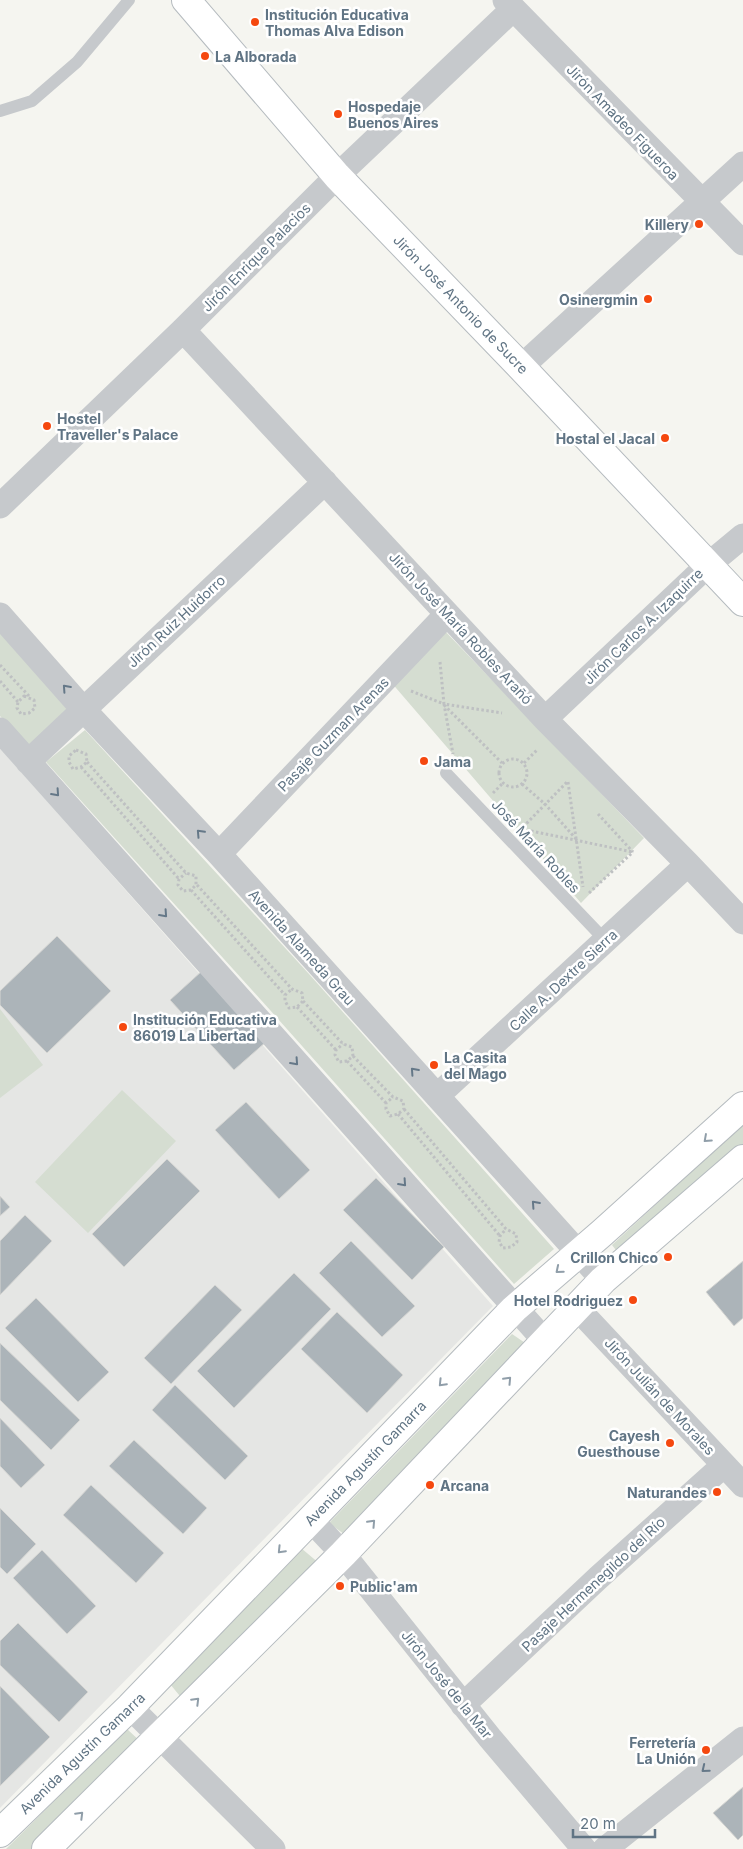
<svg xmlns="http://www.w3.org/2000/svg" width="743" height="1849" font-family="Inter,sans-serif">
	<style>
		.built { fill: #e5e6e4 }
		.green { fill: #d5ddd1 }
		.building { fill: #acb4b9; stroke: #d6d6d3 }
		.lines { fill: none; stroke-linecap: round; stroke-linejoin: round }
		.secondary-casing { stroke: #b5bbbf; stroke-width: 30 }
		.path { stroke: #bec0c2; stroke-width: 3; stroke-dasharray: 2.5 2.5; stroke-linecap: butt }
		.lane { stroke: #c6c9cc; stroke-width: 12 }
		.street { stroke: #c6c9cc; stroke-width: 25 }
		.secondary { stroke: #fff; stroke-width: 28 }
		.oneway { stroke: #657888 }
		.oneway2 { stroke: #909ea9 }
		.poi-dot { fill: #f5480f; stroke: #fff; stroke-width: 2 }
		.labels { text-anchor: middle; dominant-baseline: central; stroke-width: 5; stroke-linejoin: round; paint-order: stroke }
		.poi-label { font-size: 14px; font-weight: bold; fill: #607484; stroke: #fff; text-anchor: start }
		.street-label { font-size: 14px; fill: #607484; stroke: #fff }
	</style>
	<rect width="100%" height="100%" fill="#f5f5f0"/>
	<path class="built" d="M0,748L493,1306L0,1808Z"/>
	<path class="green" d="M441,627L644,838L581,903L390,681Z
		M0,628L72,710L32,751L0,716Z
		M85,730L309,974L554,1249L514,1284L270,1010L46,762Z
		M0,1009L43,1065L0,1098Z
		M122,1090L176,1141L88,1233L35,1182Z
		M743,1124V1150L622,1258L612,1245Z
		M512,1334L531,1347L348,1537L329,1523Z
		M301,1548L320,1564L184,1701L170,1684Z
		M127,1729L142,1743L37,1849H6Z"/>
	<path class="building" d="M57,936L111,991L47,1053L0,1005V991Z
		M203,970L267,1041L234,1070L170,1000Z
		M246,1102L310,1170L279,1199L215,1130Z
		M167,1159L200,1191L124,1267L92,1234Z
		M376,1178L444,1247L412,1280L343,1210Z
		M0,1196L10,1207L0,1216Z
		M25,1215L52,1241L0,1295V1241Z
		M351,1241L415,1306L382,1337L319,1273Z
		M743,1261V1318L734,1326L706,1292Z
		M294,1273L331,1309L234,1408L197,1371Z
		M215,1285L242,1310L171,1384L144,1358Z
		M36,1298L109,1372L78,1402L5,1328Z
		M337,1312L403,1375L367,1413L301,1349Z
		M0,1343L80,1420L51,1450L0,1400Z
		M175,1385L248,1456L225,1480L152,1410Z
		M0,1418L45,1465L21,1488L0,1466Z
		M134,1440L207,1508L183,1534L109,1466Z
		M91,1485L164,1553L136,1583L63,1515Z
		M0,1508L36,1544L7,1574L0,1567Z
		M42,1550L96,1606L67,1634L13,1578Z
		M18,1623L88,1692L59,1722L0,1665V1641Z
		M0,1686L50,1737L0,1786Z
		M743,1787V1835L738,1840L713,1813Z"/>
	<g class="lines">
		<defs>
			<path id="secondary" d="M186,0L337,176L521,367L743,602
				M0,1833L130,1707L514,1309L602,1233L743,1106
				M46,1849L343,1554L603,1280L743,1159"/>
		</defs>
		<use href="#secondary" class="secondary-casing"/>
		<path class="path" d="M440,662L444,704L502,713
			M0,665L29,696
			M0,681L18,702
			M411,691L444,704L453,754
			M24,696L34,700L35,708L29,713L21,714L17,708L18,702Z
			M444,705L502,763
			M76,750L86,754L87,762L81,767L73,769L69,762V756Z
			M499 773a14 14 0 1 1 28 0a14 14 0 1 1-28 0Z
			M87,762L186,873L196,876V885L191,890L183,891L178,885L179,879L186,873
			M524,763L537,750
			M81,767L179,879
			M568,782L583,887
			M522,784L545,804L577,840
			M493,793L503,783
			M598,814L633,852
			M523,827L568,781
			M531,831L633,852
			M197,885L292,989L302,993L303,1001L297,1007L289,1008L285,1001V995L292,989
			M191,890L285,995
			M589,893L633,852
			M303,1001L343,1044L352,1047L353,1056L347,1061L339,1062L335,1055L336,1050L343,1044
			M297,1007L336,1050
			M353,1056L393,1097L403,1101L404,1109L398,1114L390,1116L386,1109V1103L393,1097
			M347,1061L386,1103
			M404,1109L506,1229L516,1234L517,1242L511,1247L503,1248L499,1242L500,1236L506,1229
			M398,1114L500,1236"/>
		<path class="lane" d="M0,111L32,101L77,62L129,0
			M446,773L605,940"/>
		<path class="street" d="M505,0L743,243
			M183,330L545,719L688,864L743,922
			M521,367L743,164
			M0,506L183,330L337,176L513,9
			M0,615L83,709L219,854L603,1280
			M545,719L708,565L743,536
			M0,730L545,1341
			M28,762L325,482
			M219,854L447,614
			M437,1096L688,864
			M576,1307L743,1485
			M311,1520L343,1554L490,1738L584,1849
			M463,1705L598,1578L724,1465
			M130,1707L273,1849
			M605,1849L743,1739"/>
		<use href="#secondary" class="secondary"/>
	</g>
	<defs><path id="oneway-chevron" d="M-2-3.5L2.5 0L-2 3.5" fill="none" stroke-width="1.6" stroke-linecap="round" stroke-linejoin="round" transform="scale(1.25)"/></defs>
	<g class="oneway">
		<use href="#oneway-chevron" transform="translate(66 688) rotate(-132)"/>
		<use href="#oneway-chevron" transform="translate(56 793) rotate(48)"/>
		<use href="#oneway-chevron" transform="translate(200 833) rotate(-133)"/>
		<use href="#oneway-chevron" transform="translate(164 914) rotate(48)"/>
		<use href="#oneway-chevron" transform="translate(295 1062) rotate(48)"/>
		<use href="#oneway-chevron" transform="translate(414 1071) rotate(-132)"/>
		<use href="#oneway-chevron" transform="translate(403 1183) rotate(48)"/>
		<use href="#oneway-chevron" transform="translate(535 1204) rotate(-132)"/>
		<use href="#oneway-chevron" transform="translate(705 1769) rotate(141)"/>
	</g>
	<g class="oneway2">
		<use href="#oneway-chevron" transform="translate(707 1139) rotate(138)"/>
		<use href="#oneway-chevron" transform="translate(559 1270) rotate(140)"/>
		<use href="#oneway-chevron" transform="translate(508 1380) rotate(-47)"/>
		<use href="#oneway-chevron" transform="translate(442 1383) rotate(134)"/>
		<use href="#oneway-chevron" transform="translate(372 1523) rotate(-47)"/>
		<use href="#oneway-chevron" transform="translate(281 1550) rotate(134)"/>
		<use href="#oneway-chevron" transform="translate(196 1701) rotate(-45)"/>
		<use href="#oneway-chevron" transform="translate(80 1815) rotate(-45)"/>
	</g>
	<g class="poi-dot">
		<circle cx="255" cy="22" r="5"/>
		<circle cx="205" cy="56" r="5"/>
		<circle cx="338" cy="114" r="5"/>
		<circle cx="699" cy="224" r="5"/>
		<circle cx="648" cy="299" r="5"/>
		<circle cx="47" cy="426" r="5"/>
		<circle cx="665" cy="438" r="5"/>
		<circle cx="424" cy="761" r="5"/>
		<circle cx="123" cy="1027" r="5"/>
		<circle cx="434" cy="1065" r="5"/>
		<circle cx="668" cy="1257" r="5"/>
		<circle cx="633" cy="1300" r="5"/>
		<circle cx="670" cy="1443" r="5"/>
		<circle cx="430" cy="1485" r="5"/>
		<circle cx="717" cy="1492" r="5"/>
		<circle cx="340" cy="1586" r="5"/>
		<circle cx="706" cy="1750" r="5"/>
	</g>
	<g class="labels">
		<g class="poi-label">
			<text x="265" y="14">Institución Educativa<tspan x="265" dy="16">Thomas Alva Edison</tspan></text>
			<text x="215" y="56">La Alborada</text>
			<text x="348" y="106">Hospedaje<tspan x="348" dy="16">Buenos Aires</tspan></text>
			<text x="689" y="224" text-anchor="end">Killery</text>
			<text x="638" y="299" text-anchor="end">Osinergmin</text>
			<text x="57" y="418">Hostel<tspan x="57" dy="16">Traveller's Palace</tspan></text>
			<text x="655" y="438" text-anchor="end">Hostal el Jacal</text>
			<text x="434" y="761">Jama</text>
			<text x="133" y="1019">Institución Educativa<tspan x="133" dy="16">86019 La Libertad</tspan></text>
			<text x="444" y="1057">La Casita<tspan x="444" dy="16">del Mago</tspan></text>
			<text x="658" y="1257" text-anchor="end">Crillon Chico</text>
			<text x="623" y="1300" text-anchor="end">Hotel Rodriguez</text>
			<text x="660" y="1435" text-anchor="end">Cayesh<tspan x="660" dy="16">Guesthouse</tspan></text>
			<text x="440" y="1485">Arcana</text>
			<text x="707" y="1492" text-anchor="end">Naturandes</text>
			<text x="350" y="1586">Public'am</text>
			<text x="696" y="1742" text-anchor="end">Ferretería<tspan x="696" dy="16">La Unión</tspan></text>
		</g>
		<g class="street-label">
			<text transform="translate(623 122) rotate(46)">Jirón Amadeo Figueroa</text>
			<text transform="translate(256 257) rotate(-45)">Jirón Enrique Palacios</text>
			<text transform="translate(461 304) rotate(46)">Jirón José Antonio de Sucre</text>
			<text transform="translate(176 621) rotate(-43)">Jirón Ruiz Huidorro</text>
			<text transform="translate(643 626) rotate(-44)">Jirón Carlos A. Izaquirre</text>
			<text transform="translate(461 628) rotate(47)">Jirón José María Robles Arañó</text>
			<text transform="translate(333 734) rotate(-46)">Pasaje Guzman Arenas</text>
			<text transform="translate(536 846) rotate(47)">José María Robles</text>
			<text transform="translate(302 947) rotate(48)">Avenida Alameda Grau</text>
			<text transform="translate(563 980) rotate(-43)">Calle A. Dextre Sierra</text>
			<text transform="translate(660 1396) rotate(47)">Jirón Julián de Morales</text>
			<text transform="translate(365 1463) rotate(-46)">Avenida Agustín Gamarra</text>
			<text transform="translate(593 1584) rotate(-43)">Pasaje Hermenegildo del Río</text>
			<text transform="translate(447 1684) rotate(51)">Jirón José de la Mar</text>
			<text transform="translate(82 1753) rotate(-44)">Avenida Agustín Gamarra</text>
		</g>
	</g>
	<path d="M573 1829v8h82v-8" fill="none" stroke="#607484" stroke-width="2.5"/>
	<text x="580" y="1829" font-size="15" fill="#607484" stroke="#ffffff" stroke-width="4" paint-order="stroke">20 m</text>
</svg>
